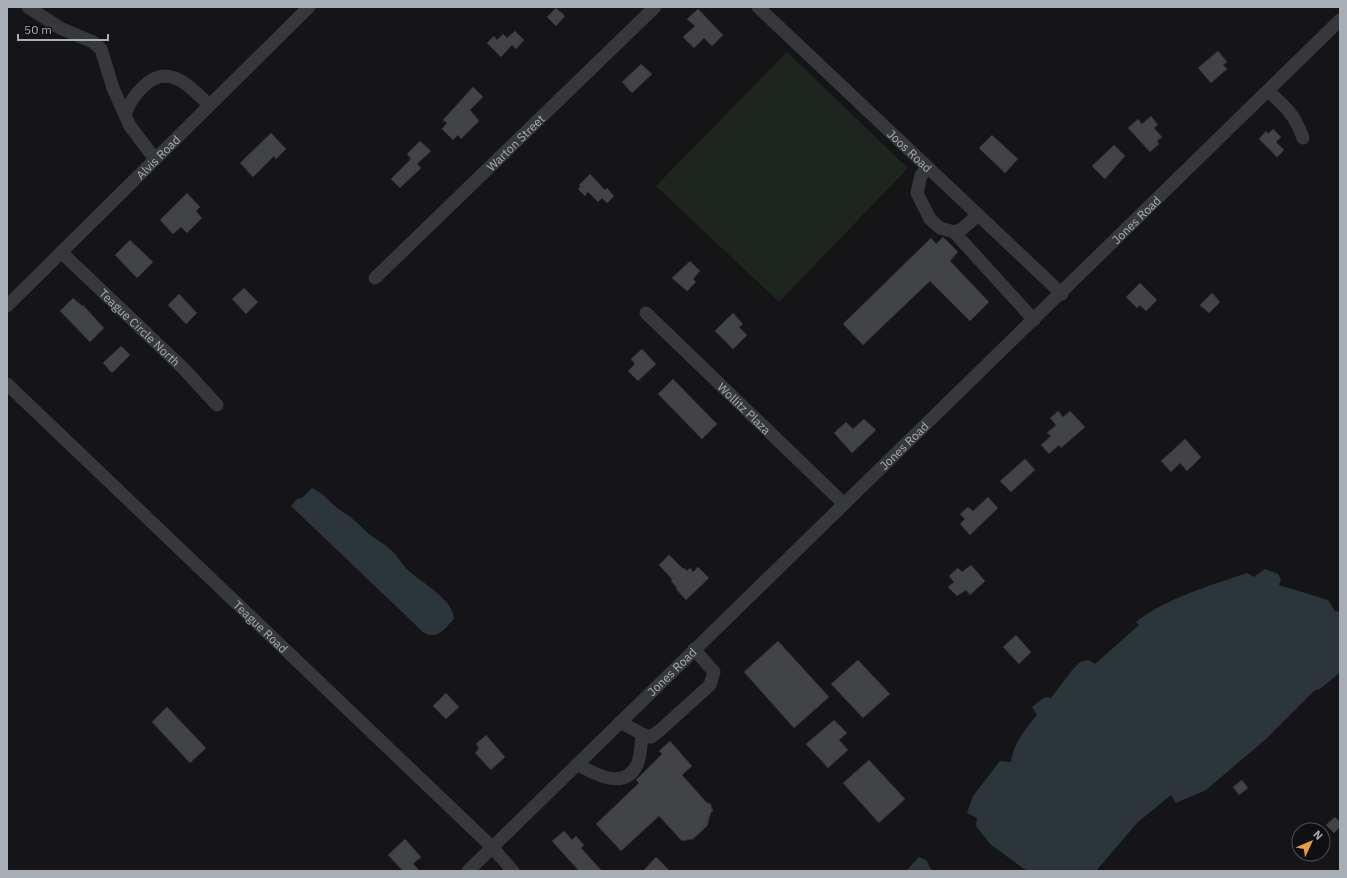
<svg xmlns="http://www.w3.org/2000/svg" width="1347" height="878" font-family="'IBM Plex Sans',sans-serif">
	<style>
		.green { fill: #1e251e }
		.water { fill: #2c353a }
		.building { fill: #424347; stroke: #2f3033 }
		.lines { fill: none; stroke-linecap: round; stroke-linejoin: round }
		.minor { stroke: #36383c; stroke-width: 13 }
		.labels { text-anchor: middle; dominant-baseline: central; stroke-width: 3.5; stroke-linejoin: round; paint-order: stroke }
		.street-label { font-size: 12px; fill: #a8aeb6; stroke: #101012 }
	</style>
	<rect width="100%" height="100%" fill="#151517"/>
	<path class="green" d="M787,52L908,168L779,302L656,186Z"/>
	<path class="water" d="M312,488C326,494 331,505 343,512C353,518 360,526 369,534C377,540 386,545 393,552C399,558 403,566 409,571C422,583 454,600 454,619C444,629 437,641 423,632L291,506L297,499L302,498Z
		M1265,569L1278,574L1281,579L1279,585L1328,600L1335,611L1340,612V672L1338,674L1320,689L1315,690L1266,739L1206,790L1176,803L1171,795L1137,823L1096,871H1027L990,844L976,826L977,818L967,813L973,796L1000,761L1011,762C1014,742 1025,730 1037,715L1032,707L1045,697L1051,698L1073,669L1080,662L1088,660L1095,664L1139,625L1136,622C1168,597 1210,586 1247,573L1254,577Z
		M919,857L926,860L932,871H906Z"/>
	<path class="building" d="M556,8L565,16L556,26L547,17Z
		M698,9L723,35L712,46L704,38L694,48L683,37L695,26L687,19Z
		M515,31L524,40L516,49L512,45L501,57L487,43L494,36L497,40L503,34L507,38Z
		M1218,51L1227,62L1223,65L1227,69L1211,83L1198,68Z
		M641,64L652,74L632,93L622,82Z
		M473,87L483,97L470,110L479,121L461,139L458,135L453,140L442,129L447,123L443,120Z
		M1151,116L1158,125L1154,128L1162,137L1157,141L1159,144L1150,152L1128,128L1138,119L1142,124Z
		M1273,129L1281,137L1276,142L1284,150L1277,157L1259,139L1266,131L1268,134Z
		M271,133L286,149L276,159L274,156L253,177L240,163Z
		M992,135L1018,159L1005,173L979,148Z
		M420,141L431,151L417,164L421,168L400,188L391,179L411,159L407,154Z
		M1114,145L1125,156L1105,179L1092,166Z
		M590,174L605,190L607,188L614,196L607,203L602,198L598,202L588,192L585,196L578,189L580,187L579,185Z
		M187,193L200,207L196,211L202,218L187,233L181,227L173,234L160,220Z
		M943,237L958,252L950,261L989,302L970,321L930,281L863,345L843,324L931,238L936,244Z
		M130,240L153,262L137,278L115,255Z
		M690,261L700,271L693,279L696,282L687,291L672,278Z
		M1140,283L1157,300L1146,311L1140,305L1137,308L1126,297Z
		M244,288L258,302L246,314L232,299Z
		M1212,293L1220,302L1209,313L1200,305Z
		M179,294L197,313L186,324L168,305Z
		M73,298L82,306L83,305L104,328L90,342L60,311Z
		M733,313L743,324L739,327L747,335L733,349L715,331Z
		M121,346L130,355L112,373L103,363Z
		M642,349L656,364L638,381L628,371L635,364L631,359Z
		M673,379L717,424L702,439L658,394Z
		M1058,411L1063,417L1070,411L1085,427L1061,448L1059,445L1049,454L1041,445L1051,436L1047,433L1056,425L1050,418Z
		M864,419L876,430L852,453L834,433L846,422L853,429Z
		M1185,439L1201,457L1187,471L1180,463L1171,472L1161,461Z
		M1025,459L1035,470L1011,492L1000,481Z
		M988,497L998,508L970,535L960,524L965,519L960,514L968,507L973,511Z
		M669,555L683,569L684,568L687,571L690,568L693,572L698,567L709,578L686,600L676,589L677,588L671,581L672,579L659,565Z
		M971,565L985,581L970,595L966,590L957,596L948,587L954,582L949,576L958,568L962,572Z
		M1016,635L1031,652L1019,664L1003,647Z
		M778,641L829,697L794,728L744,672Z
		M858,660L890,694L863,718L831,684Z
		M446,693L459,707L446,719L433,706Z
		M167,707L206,748L190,763L152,722Z
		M834,720L847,733L839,740L848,750L828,768L806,744Z
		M486,735L505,757L491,770L475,753L479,748L476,744Z
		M670,741L692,766L682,775L707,803H710L713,811L711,812L707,826L693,839L682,841L659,816L621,851L596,824L639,783L636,780L662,754L659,751Z
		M869,760L905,799L879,823L843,783Z
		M1242,780L1248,788L1239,795L1233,787Z
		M1335,817L1340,822V827L1334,833L1326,825Z
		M564,831L572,840L576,836L584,845L581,848L602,871H579L552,841Z
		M405,839L421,857L413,864L420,871H403L388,855Z
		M656,857L670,871H643Z"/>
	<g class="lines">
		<g class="minor">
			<path d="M28,7L60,28L93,42L101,49L113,88L125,115"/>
			<path id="s1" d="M758,7L1062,294"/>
			<path d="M1268,91C1286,107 1295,115 1303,138"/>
			<path d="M155,159L130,126L125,115C129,103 135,94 144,86C168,62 191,87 209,105"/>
			<path d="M928,168L921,175L917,193L930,219L940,228L954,232L962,229L978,215"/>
			<path d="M954,232L1034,320"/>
			<path id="s2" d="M61,252L184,369L217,405"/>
			<path id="s3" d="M375,278L655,7"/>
			<path id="s4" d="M7,306L309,7"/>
			<path id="s5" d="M646,313L843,503"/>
			<path id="s6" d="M7,384L492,847L513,871"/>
			<path d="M620,722L642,734L651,737L659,731L710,685L714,672L694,649"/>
			<path d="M577,764C594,774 624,791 637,765C641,756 641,744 642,734"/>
			<path id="s7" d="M468,871C757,586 1050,305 1340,20"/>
		</g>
	</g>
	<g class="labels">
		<g class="street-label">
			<text stroke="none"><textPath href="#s3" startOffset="195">Warton Street</textPath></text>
			<text stroke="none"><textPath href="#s1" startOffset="209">Joos Road</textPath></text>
			<text stroke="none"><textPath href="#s4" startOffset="212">Alvis Road</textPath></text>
			<text stroke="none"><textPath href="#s7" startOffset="933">Jones Road</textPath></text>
			<text stroke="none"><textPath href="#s2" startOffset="109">Teague Circle North</textPath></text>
			<text stroke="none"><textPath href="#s5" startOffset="137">Wollitz Plaza</textPath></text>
			<text stroke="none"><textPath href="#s7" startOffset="609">Jones Road</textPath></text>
			<text stroke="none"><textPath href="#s6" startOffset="351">Teague Road</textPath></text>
			<text stroke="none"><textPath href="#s7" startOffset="285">Jones Road</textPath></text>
		</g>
	</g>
	<rect width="1347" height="878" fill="none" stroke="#a8aeb6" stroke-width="16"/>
	<g transform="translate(1311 842) rotate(46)"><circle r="19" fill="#101012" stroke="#4d4f54"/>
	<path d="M0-3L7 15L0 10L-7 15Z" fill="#e79e3d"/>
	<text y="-6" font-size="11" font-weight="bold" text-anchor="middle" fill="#a8aeb6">N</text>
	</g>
	<path d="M18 34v6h90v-6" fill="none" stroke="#a8aeb6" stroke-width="2"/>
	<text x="24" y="34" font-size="12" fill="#a8aeb6" stroke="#101012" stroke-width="3" paint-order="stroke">50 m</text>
</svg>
